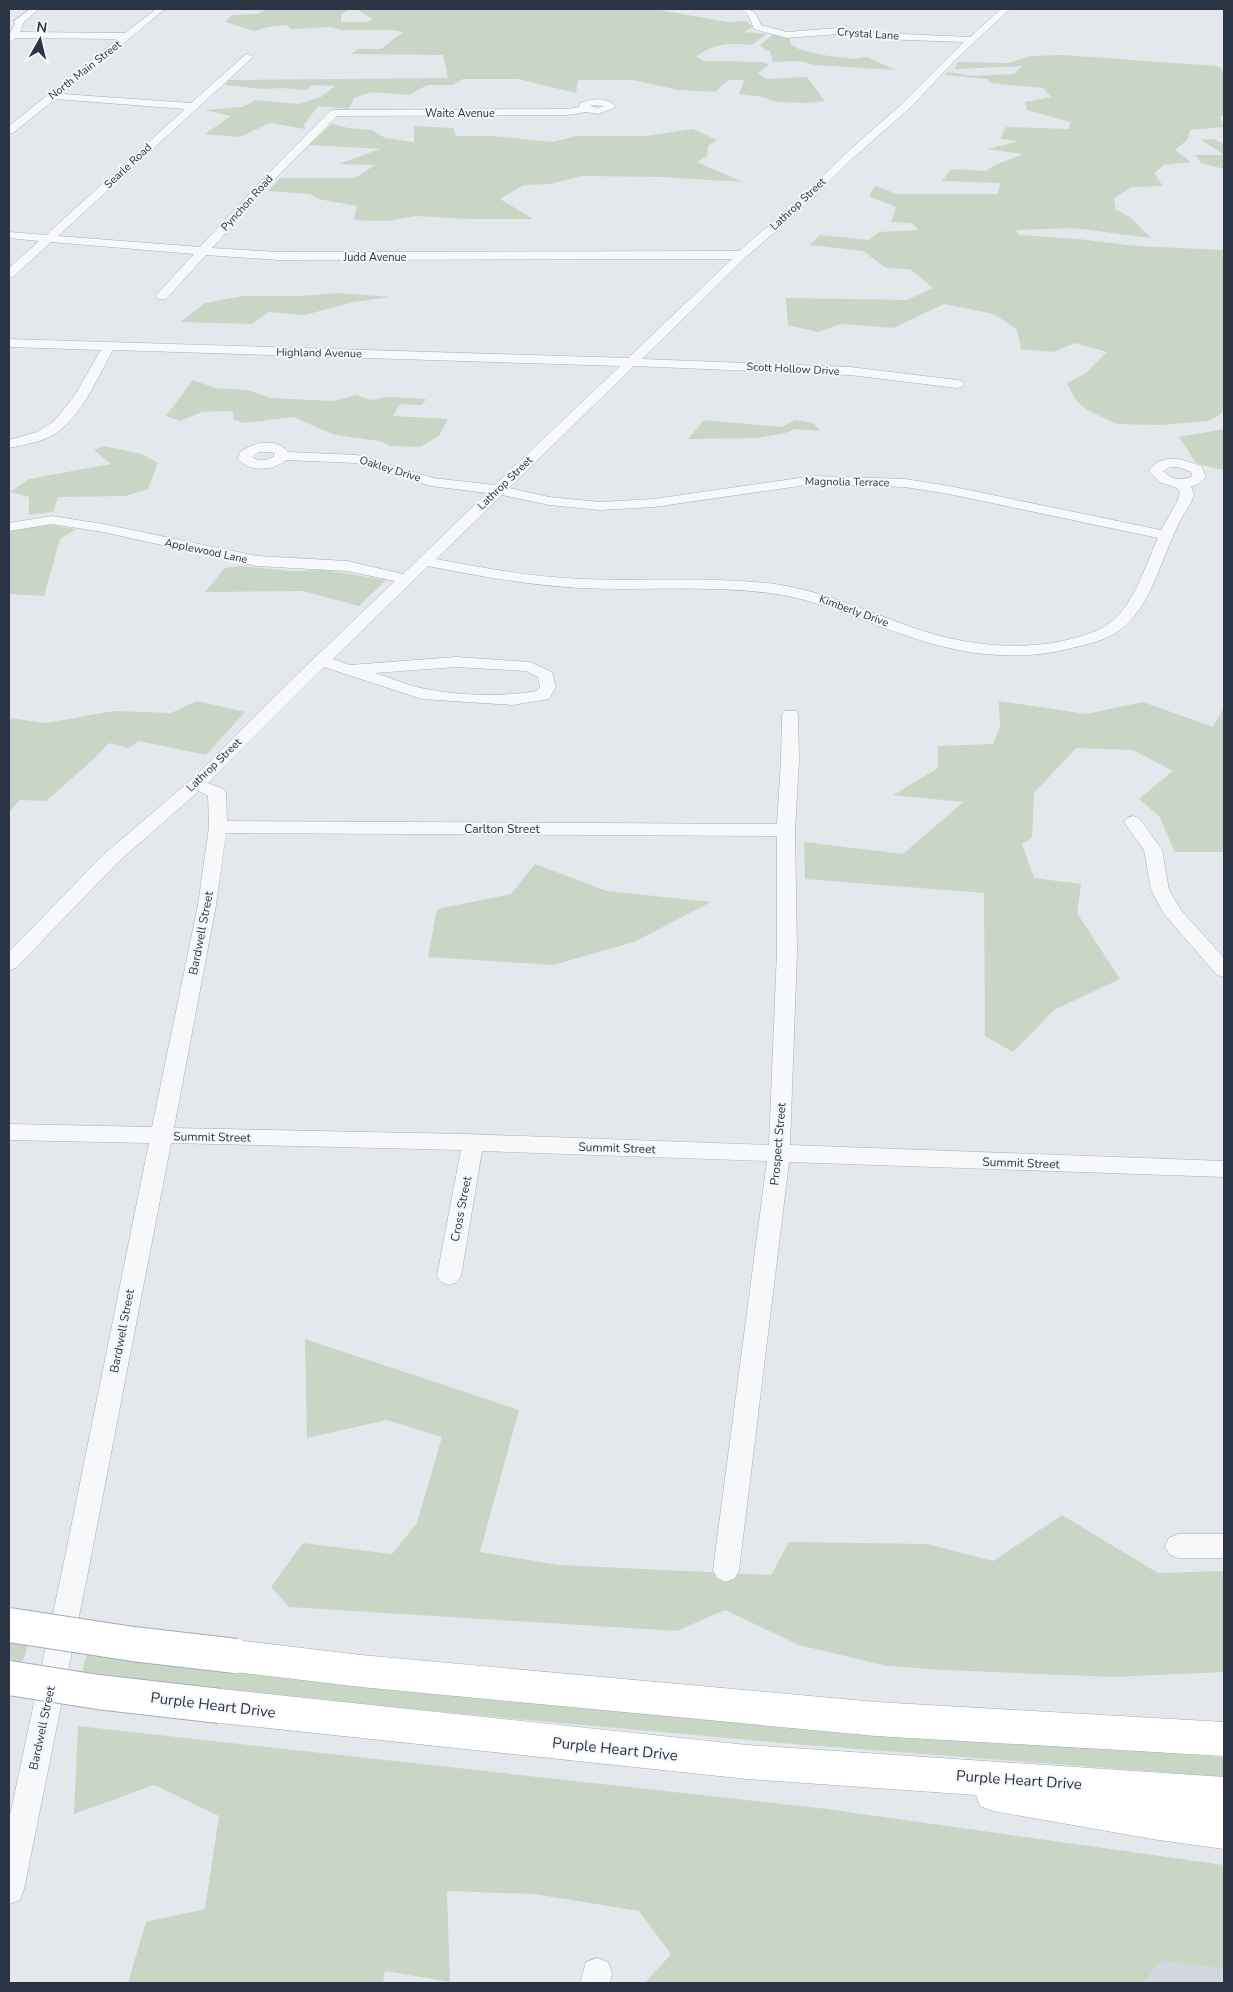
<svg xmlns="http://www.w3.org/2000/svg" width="1233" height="1992" font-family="'Nunito Sans',sans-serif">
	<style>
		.built { fill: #d2d6de }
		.green { fill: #c9d6c5 }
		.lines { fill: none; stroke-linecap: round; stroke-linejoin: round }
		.minor-casing { stroke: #a9aeb7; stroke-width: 1 }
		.major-casing { stroke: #a3abb8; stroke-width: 1 }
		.minor { fill: #f7f8fa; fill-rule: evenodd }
		.major { fill: #fff; fill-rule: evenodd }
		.major-bridge-casing { stroke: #a3abb8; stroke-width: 36; stroke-linecap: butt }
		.major-bridge { stroke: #fff; stroke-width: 34 }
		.labels { text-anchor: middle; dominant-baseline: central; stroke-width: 4; stroke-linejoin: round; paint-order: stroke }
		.far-street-label { font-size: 11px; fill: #2b3445; stroke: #f4f6f9 }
		.street-label { font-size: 12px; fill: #2b3445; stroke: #f4f6f9 }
		.near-street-label { font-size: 15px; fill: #2b3445; stroke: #f4f6f9 }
	</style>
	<rect width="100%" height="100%" fill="#e4e7ec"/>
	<path class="built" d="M1161,1961L1224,1969V1983H1143Z"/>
	<path class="green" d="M266,9H349L341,15V22H368L372,19L358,10L360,9H653L728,22L746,21L753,27L744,32L766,34L752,45C731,43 713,43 696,57L704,61L763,62L769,65L758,73L766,79L807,77L825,101L804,103L776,102L763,97L739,94L744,80H728L715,92L678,90L633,80H578L576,93L518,79H463L453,85H427L409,95L371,92L354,98L349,109L318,106L304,125L305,129L270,123L240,137L205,134L231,116L205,110L242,107L256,100L298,104L321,97L335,86L313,85L306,90L281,88L264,89L225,85L229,80L448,78L443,55L351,54L358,49H381L403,32L392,30H341L331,27L292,29L286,25L267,27L254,31L225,22L232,15L258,14Z
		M773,35L790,37V44L799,49L822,55L854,59L867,57L895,70L815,65L800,61L773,62L770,51L765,50L760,45Z
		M1062,55L1217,66L1224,70V115L1220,117L1224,127L1190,130L1188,139L1175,150L1191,162L1164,165L1154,173L1163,186L1132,187L1114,198L1116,210L1130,217L1151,238L1073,228L1016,230L1019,235L1078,239L1136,246L1224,250V412L1209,421L1162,425L1117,424L1087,410L1075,399L1067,383L1086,373L1107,352L1075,343L1053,352L1021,349L1017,330L994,314L944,304L893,328L841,324L818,332L788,325L786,298L907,300L933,288L910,269L886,268L863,251L810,245L820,235L869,240L879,232L918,230L912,223L891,222L896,207L869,196L875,186L897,194H997L1001,183L942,181L951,169L987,171C993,163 1011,160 1022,154L988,149L1019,141L1000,139L1006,127L1069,129L1070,122L1027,110L1025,102L1051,97L1043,88L990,83L987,79L945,75L947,72L973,76L1014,74L1022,66L955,69L958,62L1008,63L1031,56Z
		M332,124L348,128L372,130L385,138L414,142V126L453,128L456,136H492L552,142L577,136H646L693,129L717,140L708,146L707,156L697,162L743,182L661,177L581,176L551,184L524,185L500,199L533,219H469L416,216L388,221L354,220L357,206L318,199L310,194L268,191L280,178H355L375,165L339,164L380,149L309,145Z
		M1213,139L1224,144V169L1201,163L1195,155H1224L1201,140Z
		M339,293L390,297L353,302L305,315L269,312L252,324L180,322L205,303L243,296H301Z
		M193,380L215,388L247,390L271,398L333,401L357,395L370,400L389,397L426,399L422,405L400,404L393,416L448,419L439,436L420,447L390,446L380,441L335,435L293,417L243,423L233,419V411L202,412L180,421L166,416Z
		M704,420L782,427L795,420L813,423L820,431L794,429L785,433L757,438L688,439Z
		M1224,429V470L1197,464L1179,437Z
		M104,446L142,454L158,463L148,489L125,496L58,497L53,512L29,515V497L10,492L29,479L111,464L94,450Z
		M44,524L76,529L60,539L44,596L9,594V531Z
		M240,566L291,571L324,570L386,580L359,606L303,591L205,592L225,568Z
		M197,701L245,712L206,755L139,741L128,748L109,743L94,759L46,801L20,800L9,812V718L46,723L114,711L171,713Z
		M999,701L1086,714L1143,702L1213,727L1224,707V852H1175L1159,816L1139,799L1173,771L1133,750L1076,748L1034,793L1032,838L1022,844L1034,878L1081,884L1077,913L1120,979L1054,1010L1013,1052L985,1036L984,893L805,879L804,842L903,854L963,802L893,795L938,768V746L993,744L1000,726Z
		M535,864L607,891L711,902L634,942L553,965L428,957L437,909L511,894Z
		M305,1339L519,1410L480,1552L559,1565L771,1575L789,1542L927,1544L993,1561L1062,1515L1158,1573L1224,1571V1672L1113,1677L945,1670L887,1666L799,1645L725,1610L677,1631L289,1607L271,1587L303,1543L392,1554L417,1523L442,1437L387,1420L307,1438Z
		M9,1642L28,1645L22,1664L9,1662Z
		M87,1653L791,1725L1224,1757V1777L793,1744L319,1701L82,1672Z
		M78,1726L827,1809L1224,1865V1969L1161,1961L1143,1983H645L671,1954L639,1911L534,1894L447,1891L450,1982L385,1971L383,1983H128L146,1922L205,1909L219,1816L154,1785L74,1814Z"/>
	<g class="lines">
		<defs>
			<path id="minor" d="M30,9H39L24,22L20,32L125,33L156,9H165L62,94L191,103L245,55L248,54L253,57L58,236L200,247L264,178L330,111L334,110L567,109L579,107L580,103C593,99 606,96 616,107L598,114L587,112L567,115L337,116L272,182L212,248L279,252L739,251L803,196L845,154L903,103L964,42L880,39L838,34L787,38L754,29L748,15L742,9C755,9 756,14 761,25L787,32L838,28L880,33L970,37L1001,9H1010L955,60L911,107L853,158L811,200L746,257L642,359L850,367L957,380L962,381L964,384L962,387L957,388L850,375L634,366L509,488L549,497L600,502L654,499L813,476L905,479L949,486L1161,530L1177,502L1180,492L1177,488L1159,482L1149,471C1162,452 1184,459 1202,467L1206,477L1200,483L1191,487L1194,494C1192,503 1187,509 1182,517C1177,527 1172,538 1168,548C1157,574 1148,604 1127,624C1112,639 1092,643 1072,648C1016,663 956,654 902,634C858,619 816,599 770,593C706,585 642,591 579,588C528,585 478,576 428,566L333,659L350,665L456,657L530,662L552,672L556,687L549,699L512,705L422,699L324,667L208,783L223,789L226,793L227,821L777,824L781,760L782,715L784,711H796L798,715L799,760L795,830L797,951L790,1145L1224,1161V1177L789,1162L739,1570L735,1578L726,1582L717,1578L713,1570L767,1161L482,1151L461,1276L457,1282L449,1285L441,1282L437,1276L461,1150L171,1143L90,1562L24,1889L20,1900L9,1904V1820L64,1562L149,1143L9,1140V1124L152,1127L198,905L209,827L208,796L199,791L117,863L16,968L9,970V952L103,855L191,780L305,667L395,581L347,571L257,566L103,532L52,524L9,531V523L52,516L103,524L257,556L347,561L403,574L487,493L431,486L356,463L286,460C273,471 249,473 238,458L240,452C254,442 276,437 288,452L357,455L433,478L495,485L620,366L113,350C98,376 81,419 53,435C40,442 24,445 9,448V440L37,432L54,421L73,398L101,350L9,347V339L628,358L732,259L279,260L206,255L166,299H158L156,296L158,293L194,254L51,242L13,277L9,278V268L39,241L9,238V232L46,235L185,109L55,99L13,133L9,134V126L118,39L16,38L9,43V35L15,24L14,21ZM594,105L603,106H604L598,108L590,106ZM259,452H273L275,454L274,456C267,461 259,462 252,457ZM1170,467H1179L1191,472L1192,476C1181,482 1171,479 1163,471ZM813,484L905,487L949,494L1158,538C1143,570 1132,616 1096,631C1038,654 972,648 914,628C866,611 819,589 767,583C705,577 643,581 581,579C532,577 484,568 436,559L502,495L549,505L600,510L654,507ZM456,667L526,671L538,677L540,687L537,691C502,697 462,696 426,689C409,686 391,678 375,673ZM226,833L777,836V951L769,1145L465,1134L174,1128L216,905Z
				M1133,816L1139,818L1162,850L1169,890L1181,910L1224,958V977L1217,975L1164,914L1151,890L1144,850L1124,822L1127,818Z
				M1178,1534H1224V1558H1178L1169,1554L1165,1546L1169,1538Z
				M597,1958L608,1962L612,1973L610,1983H580L586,1962Z"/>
			<path id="major" d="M236,1640L361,1655L876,1702L1224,1722V1756L876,1736L361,1687L236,1672L224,1667L219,1656L224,1645Z
				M220,1689L747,1745L1224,1777V1849L1152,1839L993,1811L980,1806L976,1795L747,1779L220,1723L208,1718L203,1706L208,1694Z"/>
		</defs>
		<use href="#minor" class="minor-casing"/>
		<use href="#major" class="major-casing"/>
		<use href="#minor" class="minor"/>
		<use href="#major" class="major"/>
		<defs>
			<path id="major-bridge" d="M9,1625L133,1644L236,1656
				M9,1678L98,1692L220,1706"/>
		</defs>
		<use href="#major-bridge" class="major-bridge-casing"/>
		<use href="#major-bridge" class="major-bridge"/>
	</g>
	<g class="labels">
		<g class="far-street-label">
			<text transform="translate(868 34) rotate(4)">Crystal Lane</text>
			<text transform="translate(85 70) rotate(-38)">North Main Street</text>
			<text x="460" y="113">Waite Avenue</text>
			<text transform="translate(128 166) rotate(-43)">Searle Road</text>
			<text transform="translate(247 203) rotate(-48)">Pynchon Road</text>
			<text transform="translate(798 204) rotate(-43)">Lathrop Street</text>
			<text x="375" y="257">Judd Avenue</text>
			<text transform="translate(319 353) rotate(1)">Highland Avenue</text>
			<text transform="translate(793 369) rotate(3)">Scott Hollow Drive</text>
			<text transform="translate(390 469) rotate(17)">Oakley Drive</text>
			<text transform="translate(847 482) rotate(1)">Magnolia Terrace</text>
			<text transform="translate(505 483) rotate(-44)">Lathrop Street</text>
			<text transform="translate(206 551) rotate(12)">Applewood Lane</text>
			<text transform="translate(854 611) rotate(20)">Kimberly Drive</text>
			<text transform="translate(214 765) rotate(-44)">Lathrop Street</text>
		</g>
		<g class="street-label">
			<text x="502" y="829">Carlton Street</text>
			<text transform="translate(201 933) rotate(-79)">Bardwell Street</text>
			<text transform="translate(212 1137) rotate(1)">Summit Street</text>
			<text transform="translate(778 1144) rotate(-85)">Prospect Street</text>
			<text transform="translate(617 1148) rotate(2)">Summit Street</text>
			<text transform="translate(1021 1163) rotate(2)">Summit Street</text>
			<text transform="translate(461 1209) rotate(-79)">Cross Street</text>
			<text transform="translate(122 1331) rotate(-79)">Bardwell Street</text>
			<text transform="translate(42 1728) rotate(-78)">Bardwell Street</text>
		</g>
		<g class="near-street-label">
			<text transform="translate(213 1705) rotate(7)">Purple Heart Drive</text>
			<text transform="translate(615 1749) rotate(6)">Purple Heart Drive</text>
			<text transform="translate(1019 1780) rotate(4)">Purple Heart Drive</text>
		</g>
	</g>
	<rect width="1233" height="1992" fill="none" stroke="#2b3445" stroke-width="20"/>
	<g transform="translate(40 40) rotate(8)" stroke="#f4f6f9" stroke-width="4" paint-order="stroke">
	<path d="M0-4L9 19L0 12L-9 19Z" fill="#2b3445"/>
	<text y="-8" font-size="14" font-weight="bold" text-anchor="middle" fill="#2b3445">N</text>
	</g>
</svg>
